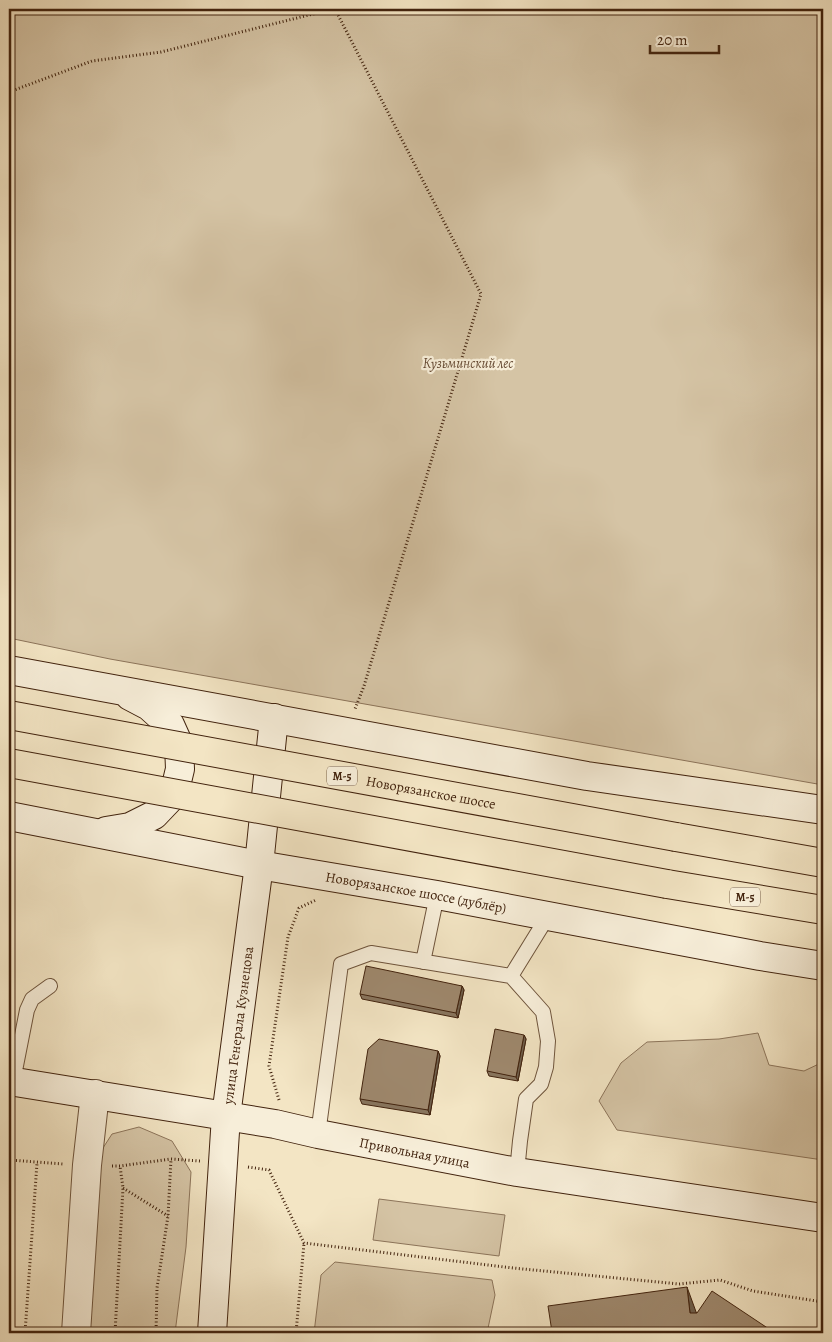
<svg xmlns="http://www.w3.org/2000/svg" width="832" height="1342" font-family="Alegreya,serif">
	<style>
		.green { fill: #d5c4a5; stroke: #8c745a }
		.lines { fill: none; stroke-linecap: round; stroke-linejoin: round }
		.service-casing { stroke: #6e543c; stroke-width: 16 }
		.minor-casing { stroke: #6e543c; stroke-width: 30 }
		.secondary-casing { stroke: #42230e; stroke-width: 30 }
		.trunk-casing { stroke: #42230e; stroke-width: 30 }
		.path { stroke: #42230e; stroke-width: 3; stroke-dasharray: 1 2.5; stroke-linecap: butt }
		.service { stroke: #f7eed9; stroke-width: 14 }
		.minor { stroke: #f7eed9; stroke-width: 28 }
		.secondary { stroke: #f7eed9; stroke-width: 28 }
		.trunk { stroke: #f3e5c4; stroke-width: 28 }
		.trunk-bridge-casing { stroke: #42230e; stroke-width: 30; stroke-linecap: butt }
		.trunk-bridge { stroke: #f3e5c4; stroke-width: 28 }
		.wall { fill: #88755e; stroke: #42230e }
		.shaded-wall { fill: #6f5f4c; stroke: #42230e }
		.building { fill: #9e886d; stroke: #42230e }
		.labels { text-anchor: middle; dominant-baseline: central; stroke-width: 4.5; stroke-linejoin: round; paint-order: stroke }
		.shield { fill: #f7eed9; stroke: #78604b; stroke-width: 1 }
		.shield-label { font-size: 12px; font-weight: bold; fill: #42230e }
		.park-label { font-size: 14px; font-style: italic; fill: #674b34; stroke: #f7eed9 }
		.street-label { font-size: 14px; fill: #42230e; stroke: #f7eed9 }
	</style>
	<rect width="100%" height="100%" fill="#f3e5c4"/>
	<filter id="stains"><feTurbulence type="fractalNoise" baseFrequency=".004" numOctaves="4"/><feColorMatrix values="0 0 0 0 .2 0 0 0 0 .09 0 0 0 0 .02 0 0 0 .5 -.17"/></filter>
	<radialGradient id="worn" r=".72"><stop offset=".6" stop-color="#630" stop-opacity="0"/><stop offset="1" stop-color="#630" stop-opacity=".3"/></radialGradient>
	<path class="green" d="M9,9H823V785L110,659L9,638Z
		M758,1033L769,1065L804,1071L823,1062V1160L617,1130L599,1101L621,1063L647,1042L719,1039Z
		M139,1127L172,1141L191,1172L186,1247L175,1333H90L101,1151L112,1134Z
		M379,1199L505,1215L499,1256L373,1240Z
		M335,1262L492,1280L495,1295L487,1333H314L321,1275Z"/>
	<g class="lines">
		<defs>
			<path id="service" d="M423,962L437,895
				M511,976L548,916
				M13,1081L27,1010L32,999L50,986
				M318,1134L341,964L371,953L511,976L543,1012L548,1041L546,1067L541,1084L526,1099L520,1141L517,1172"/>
			<path id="minor" d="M76,1333L87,1165L95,1094"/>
			<g id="secondary">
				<path d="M9,670L587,776L823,810"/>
				<path id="s1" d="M9,816L259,865L437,895L760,956L823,966"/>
				<path d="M106,831L130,827L154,815L174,794L180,769L179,745L170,725L149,706L130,696"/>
				<path id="s2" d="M9,1081L275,1124L318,1134L517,1172L823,1218"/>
				<path id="s3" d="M212,1333L226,1116L259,865L274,718"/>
			</g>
			<path id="trunk" d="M676,837L823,863
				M667,884L823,910"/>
		</defs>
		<use href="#service" class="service-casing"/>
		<use href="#minor" class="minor-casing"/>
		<use href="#secondary" class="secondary-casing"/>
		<use href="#trunk" class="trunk-casing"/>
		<path class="path" d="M335,9L481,294L364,686L355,709
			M9,92L92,61L161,52L333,9
			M279,1100L269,1066L288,937L299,908L316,900
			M9,1160L63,1164
			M112,1166H120L171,1159L200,1161
			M248,1167L269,1170L304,1243L513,1268L679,1284L720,1280L753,1291L823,1302
			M123,1188L168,1216
			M25,1333L37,1163
			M115,1333L123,1188L120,1166
			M156,1333L157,1288L168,1216L171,1159
			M296,1333L304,1243"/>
		<use href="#service" class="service"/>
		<use href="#minor" class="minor"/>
		<use href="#secondary" class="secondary"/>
		<use href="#trunk" class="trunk"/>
		<defs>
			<g id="trunk-bridge">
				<path id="s4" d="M9,715L676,837"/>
				<path d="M9,763L667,884"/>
			</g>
		</defs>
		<use href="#trunk-bridge" class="trunk-bridge-casing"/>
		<use href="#trunk-bridge" class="trunk-bridge"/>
	</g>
	<path class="wall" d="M462,986L464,990L458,1018L362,999L360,994Z
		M524,1035L526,1039L518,1081L489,1076L487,1071Z
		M438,1051L440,1056L430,1115L362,1104L360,1099Z
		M696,1313L775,1333H539L552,1332Z"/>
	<path class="shaded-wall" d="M462,986L464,990L458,1018L456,1013Z
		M524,1035L526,1039L518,1081L516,1077Z
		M438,1051L440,1056L430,1115L428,1110Z
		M687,1287L699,1320L690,1313Z"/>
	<path class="building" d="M366,966L462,986L456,1013L360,994Z
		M495,1029L524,1035L516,1077L487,1071Z
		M379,1039L438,1051L428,1110L360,1099L368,1049Z
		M687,1287L690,1313H697L712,1291L775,1333H691L688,1331L674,1333H539L552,1332L548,1306Z
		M509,1328L517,1333H505Z"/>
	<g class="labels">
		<g class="shield">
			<rect x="327" y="766.5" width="30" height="19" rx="4"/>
			<rect x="730" y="887.5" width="30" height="19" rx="4"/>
		</g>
		<g class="shield-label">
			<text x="342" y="776">М-5</text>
			<text x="745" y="897">М-5</text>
		</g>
		<g class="park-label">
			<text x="468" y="363">Кузьминский лес</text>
		</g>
		<g class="street-label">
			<text stroke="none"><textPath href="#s4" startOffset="429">Новорязанское шоссе</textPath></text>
			<text stroke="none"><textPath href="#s1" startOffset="414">Новорязанское шоссе (дублёр)</textPath></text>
			<text stroke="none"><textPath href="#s3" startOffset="309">улица Генерала Кузнецова</textPath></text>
			<text stroke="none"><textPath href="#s2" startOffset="412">Привольная улица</textPath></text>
		</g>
	</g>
	<rect width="832" height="1342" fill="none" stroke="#f3e5c4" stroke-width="30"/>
	<rect x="10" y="10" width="812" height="1322" fill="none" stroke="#42230e" stroke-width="2.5"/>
	<rect x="15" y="15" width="802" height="1312" fill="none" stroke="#42230e"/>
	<path d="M650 45v8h69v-8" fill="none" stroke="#42230e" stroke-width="2.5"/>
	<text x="657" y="45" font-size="15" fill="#42230e" stroke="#f7eed9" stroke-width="4" paint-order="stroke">20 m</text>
	<rect width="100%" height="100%" filter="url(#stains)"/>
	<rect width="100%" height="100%" fill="url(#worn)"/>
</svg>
